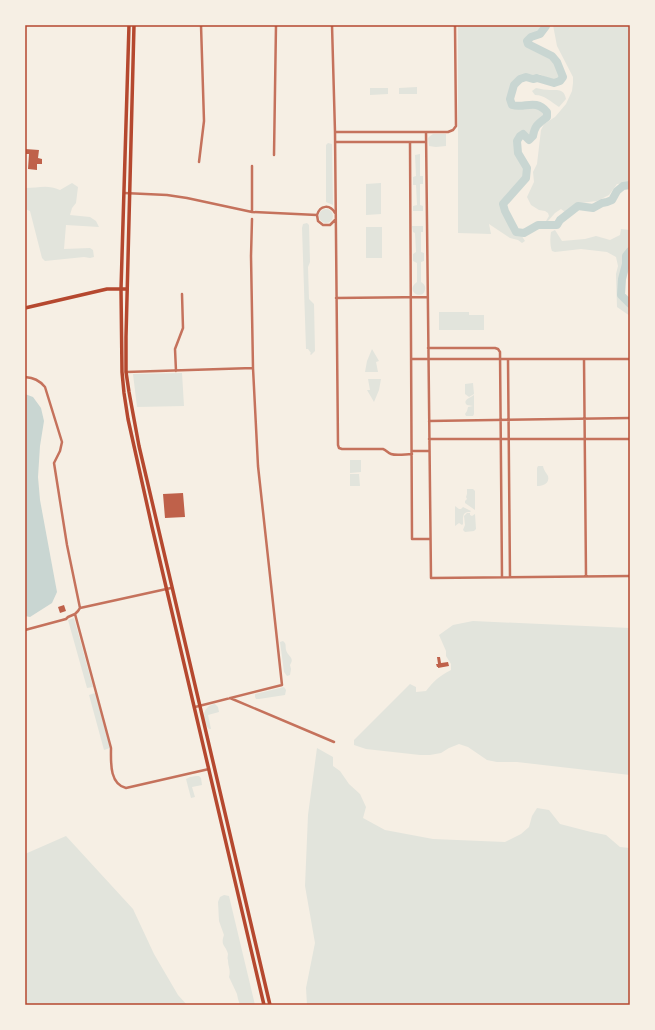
<svg xmlns="http://www.w3.org/2000/svg" width="655" height="1030" font-family="'Fira Sans',sans-serif">
	<style>
		.green { fill: #e2e4dc }
		.water { fill: #c9d6d2 }
		.lines { fill: none; stroke-linecap: round; stroke-linejoin: round }
		.river { stroke: #c9d6d2; stroke-width: 8 }
		.building { fill: #bf614a }
		.minor { stroke: #c5725c; stroke-width: 2.5 }
		.secondary { stroke: #b5482f; stroke-width: 3.5 }
		.primary { stroke: #b5482f; stroke-width: 3.5 }
		.neatline { fill: none; stroke: #b5482f; stroke-width: 1.5 }
	</style>
	<rect width="100%" height="100%" fill="#f6efe4"/>
	<path class="green" d="M458,25H543L540,30L526,40V45L534,51L550,57L554,61L557,71L560,75L558,80H553L539,74L528,75L523,76L511,89V107L516,109C528,108 534,103 545,111V116L533,126V131L530,136C525,134 521,133 516,137C515,141 515,147 516,152C519,159 525,165 524,172C523,179 518,184 515,188C511,193 508,198 503,203C501,215 512,220 518,230C521,233 522,237 525,241L522,243L518,240L510,238L489,224L491,234L458,233Z
		M553,25H630V183L617,184L609,195L597,201L580,203L572,206L565,212L561,209L555,213L548,221H546L549,216L548,213L545,211L539,210L531,205L527,197L534,182L533,172L537,164L541,130L544,124L555,117L566,104L572,91L573,83V77L557,46Z
		M417,87V94H399V88Z
		M370,88H388V94L370,95Z
		M536,88C541,89 546,90 550,90C559,90 564,89 566,99L559,107C551,102 545,95 535,95L532,91Z
		M433,134H446V146L436,147L429,146L428,138L430,136Z
		M328,143L332,144V147L333,205L326,202V145Z
		M420,154V176H423V184H420V205L423,206V211H413V206L417,205L416,185H413V177L416,176L415,155Z
		M72,183L78,187L76,203L72,208L70,215L90,217L96,221L99,227L66,225L64,249L90,248L93,250L94,257L90,258L84,257L45,261L42,258L30,211L25,209V188C39,188 47,184 60,190Z
		M381,183V214L366,215V184Z
		M319 216a7 7 0 1 1 14 0a7 7 0 1 1-14 0Z
		M307,223L309,225L310,262L308,267L309,299L314,304L315,351L311,355L310,354L311,353L308,349H306L302,228L303,224Z
		M412,226H423V232H421V252L424,253V261L421,262V282C424,284 426,286 425,290C423,301 404,291 417,282V263L413,261V254L416,252L415,233L413,232Z
		M366,227H382V258H366Z
		M621,229L630,230V247L629,248C635,264 614,279 626,301L630,302V316L617,307L616,274L618,266L616,257L607,252L581,249L555,252L552,251C550,246 550,238 551,232L555,230L562,241L585,239L596,236L610,240L620,235Z
		M439,312H469V315H484V330H439Z
		M372,349L379,361L376,362L378,372H365L367,361Z
		M182,373L184,406L137,407L133,374Z
		M368,379H381L379,390L374,402L367,390H370Z
		M473,383L474,394L469,397L465,394V384Z
		M474,395V414L473,416H466L465,414L467,411L468,407L473,406L467,405C462,400 470,398 474,395Z
		M350,460H361V472L350,473Z
		M538,466H543C544,471 546,472 548,476C550,484 542,486 537,486V468Z
		M350,474H359L360,486H350Z
		M467,489H473L475,491V510L465,503V501L467,499L466,497L467,494Z
		M455,506L459,509H461L463,507L471,511L470,512C462,511 463,518 463,524L462,525L459,523L455,526Z
		M467,513H470V515L472,516L475,514L476,529L474,531L465,532L463,530L465,525L464,516Z
		M74,618L93,687L87,688L68,620Z
		M473,621L630,628V775L517,762H497L487,760L468,747L459,744L449,748L441,753L430,755H420L366,749L354,745V740L410,684L416,687V692L426,691C434,681 439,676 451,670V664L446,656V651L439,635L453,625Z
		M283,641C287,644 285,646 286,650C288,657 295,657 290,665L291,669L290,675L287,676L284,672L280,642Z
		M284,687L286,690L285,695L259,699H256L255,697V694Z
		M95,693L110,748L104,750L89,695Z
		M215,704L218,707L219,712L208,715L211,729H209C201,720 202,706 215,704Z
		M317,748L333,757V766L340,771L349,784L360,794L366,807L363,818L385,830L433,839L505,842L521,834L529,827L532,816L537,808L549,810L560,824L591,832L606,835L620,847L630,848V1005H307L306,988L315,943L305,886L308,815Z
		M196,776H199L201,778L202,785L192,787L195,797L191,798L186,779L190,777Z
		M66,836L133,909L154,954L178,995L187,1005H25V854Z
		M224,895L229,896L255,1005H240L238,999L237,994L229,977C231,969 228,967 228,960C227,958 228,956 228,954C226,945 220,946 224,935L219,921L218,902L220,897Z"/>
	<path class="water" d="M25,394L33,397L41,408L44,421L40,446L38,477L40,500L57,592L52,603L30,617L25,616Z"/>
	<g class="lines">
		<path class="river" d="M546,25V26L540,34L531,37L527,41L528,44L552,56L557,62L563,77L560,81L554,83L537,78L533,79L526,77L520,79L514,85L510,99L512,105C525,109 535,98 547,112V117C538,124 535,125 533,136L529,140L523,134L520,136L517,141L518,153L527,168L526,178L503,204L505,211L516,232L524,233L538,225H557L560,220L578,206L593,208L602,203L607,202L612,200L617,191L623,186L630,185
			M630,251L626,256V264L622,279L621,295L630,304"/>
	</g>
	<path class="building" d="M25,149L39,150L38,158L42,159V164H37V170L28,169L29,154H25Z
		M183,493L185,517L165,518L163,494Z
		M64,605L66,611L60,613L58,607Z
		M437,657H440L441,663L448,662L449,666L438,668V667H437L436,664H438Z"/>
	<g class="lines">
		<path class="minor" d="M332,25L335,132L338,445L339,448L342,449H383C386,450 388,453 391,454C397,456 406,454 412,454
			M335,132H448L453,130L456,126L455,25
			M426,132L431,578L630,576
			M335,142H426
			M410,142L412,539H430
			M274,155L276,25
			M199,162L204,121L201,25
			M124,193L167,195L187,198L252,212L317,215
			M252,212V166
			M335,220L330,225H323L318,221L317,215C320,205 330,204 335,213
			M336,298L427,297
			M428,348H495L498,349L500,352L502,577
			M411,359H630
			M508,359L510,577
			M584,359L586,576
			M176,371L175,349L183,328L182,294
			M126,372L253,368
			M25,377C34,378 39,380 45,387L62,442L60,451L54,463L67,545L80,608L78,611L75,614L111,748C111,761 109,784 126,788L209,769
			M429,421L630,418
			M429,439H630
			M412,451H429
			M80,608L171,588
			M25,630L66,619L68,617L75,614
			M230,698L334,742
			M195,707L282,685L258,466L253,368L251,256L252,219"/>
		<path class="secondary" d="M25,308L107,289H127"/>
		<path class="primary" d="M129,25L121,289L122,372L124,393L128,419L152,527L264,1005
			M134,25L126,337V372L129,392L139,446L270,1005"/>
	</g>
	<rect width="655" height="1030" fill="none" stroke="#f6efe4" stroke-width="52"/>
	<rect x="26" y="26" width="603" height="978" class="neatline"/>
</svg>
